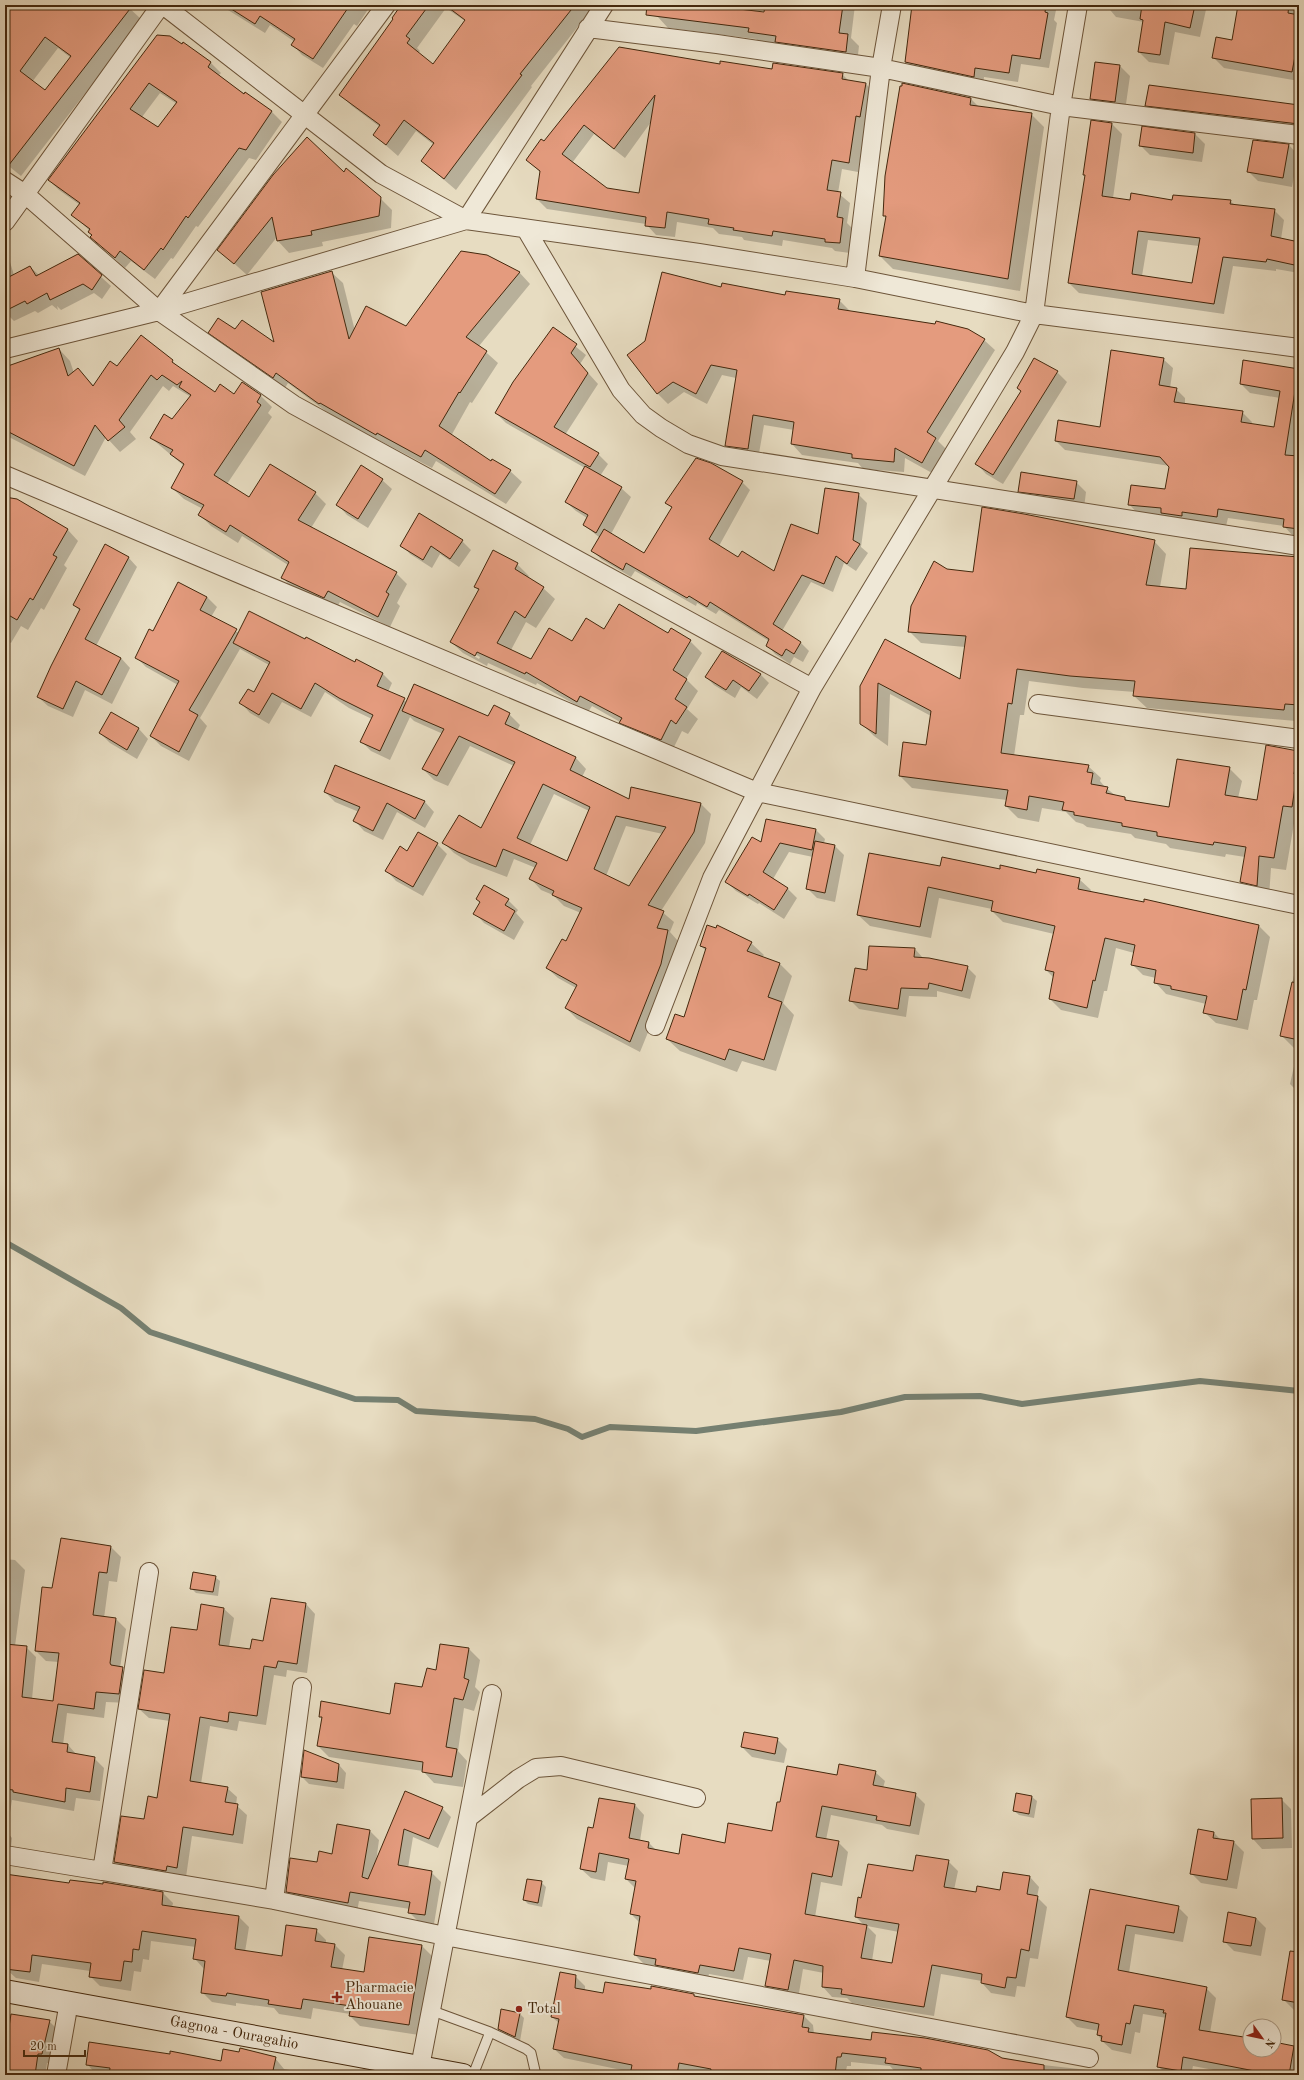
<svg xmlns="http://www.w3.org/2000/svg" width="1304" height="2080" font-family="'Old Standard TT',serif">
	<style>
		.shadow { fill: #0003; fill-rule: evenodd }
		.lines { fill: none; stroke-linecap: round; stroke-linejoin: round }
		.stream { stroke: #768071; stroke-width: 6 }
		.building { fill: #e49b7e; stroke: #44280d; fill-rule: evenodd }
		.lane-casing { stroke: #6d553a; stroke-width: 11 }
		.street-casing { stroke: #6d553a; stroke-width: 20 }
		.secondary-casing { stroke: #44280d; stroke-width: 24 }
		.lane { stroke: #efe8d7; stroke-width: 9 }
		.street { stroke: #efe8d7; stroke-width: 18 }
		.secondary { stroke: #efe8d7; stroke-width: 22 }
		.poi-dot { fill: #8f2418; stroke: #efe8d7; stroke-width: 1.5 }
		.labels { text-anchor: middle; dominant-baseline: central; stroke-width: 4; stroke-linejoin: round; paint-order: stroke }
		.poi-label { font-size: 15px; fill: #44280d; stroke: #efe8d7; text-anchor: start }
		.street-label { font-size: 15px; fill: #44280d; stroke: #efe8d7 }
	</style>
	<rect width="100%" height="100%" fill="#e7dcc1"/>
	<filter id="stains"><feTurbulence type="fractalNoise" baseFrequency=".005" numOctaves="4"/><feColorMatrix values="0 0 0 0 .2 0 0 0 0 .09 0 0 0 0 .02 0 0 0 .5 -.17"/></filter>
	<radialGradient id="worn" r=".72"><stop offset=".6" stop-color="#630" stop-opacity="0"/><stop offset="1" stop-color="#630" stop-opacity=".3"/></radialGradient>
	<path class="shadow" d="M5,5H126L142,20L21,176L5,163ZM58,48L71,58L45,92L32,82Z
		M220,5H371L357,26L354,24L323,68L302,55L293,45L295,42L270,25L265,33Z
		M403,5H595L531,86L532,87L456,190L422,161L434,145L416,131L398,156L374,135L380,127L352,106L341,95L395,20ZM446,8L465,21L433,65L418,53L420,51L417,48Z
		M659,5H735L734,9L765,13L766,5H855L851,38L859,46L857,63L760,43L756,39L668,28L657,16Z
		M913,5H1057L1054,20L1057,23L1049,68L1021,64L1018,82L984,77L983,86L915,71L906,62Z
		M1106,5H1207L1200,37L1175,32L1169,65L1149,62L1139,52L1144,22L1116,17Z
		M1239,5H1299V81L1224,68L1214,58L1233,41Z
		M183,43L211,63L221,73L218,76L272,112L282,122L256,160L249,158L198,227L196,226L173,259L171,258L155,279L131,261L125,268L102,247L92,237L89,232L90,231L73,215L80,205L59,190L49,180ZM160,93L177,104L159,128L142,117Z
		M619,48L720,65L842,74L849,81L866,84L875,93L866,126L858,172L842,169L838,193L850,203L847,223L852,228L850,253L835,251L832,248L783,240L782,246L744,240L742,237L719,234L713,228L677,222L675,237L656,235L646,224L547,209L537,199L541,173L527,160L544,142ZM651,122L640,194L607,189L572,163L594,134L625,158Z
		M1120,66L1130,76L1125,111L1100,108L1091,98Z
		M971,99L979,107L1031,114L1044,127L1020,291L893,269L880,256L887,218L884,216Z
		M1146,105L1299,107V135L1159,118Z
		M1112,124L1122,134L1113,198L1131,201H1230L1235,205L1274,210L1284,220L1281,239L1299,243V273L1276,269V271L1233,266L1224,314L1079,293L1069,283L1086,176L1084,174ZM1148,240L1199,246L1193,284L1142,276Z
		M1143,128L1195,134L1205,144L1202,162L1150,155L1140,145Z
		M1289,145L1298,155L1292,187L1258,181L1248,171Z
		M345,174L380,198L392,210L391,228L322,242L323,246L289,253L278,241L277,237L247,275L219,250L274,176Z
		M77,255L111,286L102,299L94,293L61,310L57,306L58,310L52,305L38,313L35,311L14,321L5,312L19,286L5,302V257L10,262L14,275L29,266L39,275Z
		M331,272L343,283L355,331L406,328L519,272L530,284L479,346L498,363L472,403L470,402L451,436L492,462L510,471L522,482L506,504L436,461L432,468L331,415L288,383L285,388L221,344L210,333L236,331L276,344Z
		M722,288L839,300L850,311L984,340L995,350L938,441L946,449L932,473L905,458L904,472L863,469L858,463L802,455L792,444L794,430L764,425L758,459L736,456L726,445L736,378L722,375L707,404L684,392L668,404L658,394L628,355Z
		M553,328L586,355L580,364L598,384L565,435L598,454L608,464L600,476L621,488L631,497L611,534L644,554L672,508L666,503L742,482L750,490L719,546L739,558L775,572L819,535L858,494L867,503L861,547L868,553L856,571L844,563L833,592L811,582L782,631L801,643L809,651L803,662L794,657L790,664L775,654L767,645L769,641L719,610L716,614L697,603L696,606L635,571L631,577L601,559L593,551L600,538L584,525L587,518L576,511L566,502L585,468L506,423L496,413Z
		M59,349L70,361L74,373L78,370L94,386L117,367L172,361L181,370L215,393L234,395L242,383L261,396L272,407L268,413L272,417L227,484L250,498L315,493L326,504L311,528L396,573L407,584L397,603L400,606L390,627L340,602L336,609L293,589L282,577L288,565L242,536L238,543L211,526L200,515L203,509L184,499L172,488L184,466L151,438L173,421L191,397L173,386L169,391L163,386L130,432L136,439L120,452L106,437L85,476L5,435V368Z
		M1034,359L1057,372L1067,382L1003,484L986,474L977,464L1022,392L1018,388Z
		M1163,359L1173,368L1170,388L1176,389L1185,398V404L1242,412L1252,422L1251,425L1275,428L1280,398L1250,393L1241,384L1244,361L1299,369V433L1297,445H1299V537L1293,536L1284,526L1228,518L1226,526L1138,514L1129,504L1166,490L1170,466L1065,450L1056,441L1101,428Z
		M382,480L392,489L368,528L347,515L338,505Z
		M1076,482L1086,492L1084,508L1029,501L1019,491Z
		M5,490L9,495L8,499L17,500L68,530L78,541L64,565L67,568L44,610L41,608L28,630L21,626L11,643L5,640Z
		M462,541L471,550L459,567L440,554L432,568L410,554L402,545Z
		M1154,541L1166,554L1160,587L1187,590L1291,557H1299V716H1297L1296,721L1147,708L1134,696L1135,692L1083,688L1029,681L1024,715H1020L1014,756L1088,766L1101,778L1100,781L1105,787L1116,796L1125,798L1128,801L1170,808L1229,768L1242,781L1238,798L1258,801L1298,752L1299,753V818H1295L1286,870L1271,868L1269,897L1253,894L1241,882L1245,857L1226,854L1225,857L1170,848L1166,844L1135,838L1131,834L1087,827L1083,824L1076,822L1066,812L1042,808L1039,822L1018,818L1006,806L1007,800L912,788L900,776L927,746L931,716L890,694L888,746L874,736L861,723L886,640L961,681L965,647L921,643L909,631L946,570L974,573Z
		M128,557L137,567L96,646L121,658L130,668L112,704L85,690L73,717L48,706L38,697L80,611L74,605Z
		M517,564L529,576L527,578L543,588L555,599L536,628L526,622L511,650L531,660L604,630L668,634L671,630L690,641L702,653L686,679L698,691L687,709L698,719L688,734L682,731L672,751L632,734L620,722L592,706L588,712L537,683L536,685L488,663L487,666L463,653L451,642L479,591L475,587ZM464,648L480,657L479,659L464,650Z
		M178,583L207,597L217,607L211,617L239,633L306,640L355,663L357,660L383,674L392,683L388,692L407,702L489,718L509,714L520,725L517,731L576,758L586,769L582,777L630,800L701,804L711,814L705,843L661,911L674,922L670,932L678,941L671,976L640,1052L577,1019L566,1008L576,988L558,978L547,968L566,942L581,913L564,906L553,895L541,890L531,879L536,868L514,859L507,877L470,863L454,853L444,843L481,829L514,766L470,746L448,786L434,780L423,769L443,734L414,721L410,717L390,760L371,751L362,742L372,719L349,708L325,692L311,717L282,702L269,724L250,713L241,703L254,693L269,665L240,649L200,718L207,726L189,761L161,746L151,736L178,685L146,667L136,657L153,632ZM554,794L589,811L567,862L530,845ZM626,826L663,834L629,887L606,876Z
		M722,652L761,675L769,683L757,699L741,687L735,698L714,685L706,677Z
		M111,714L139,729L148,739L137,759L110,743L100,733Z
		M336,766L425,802L434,812L425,828L397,812L383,840L364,831L355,821L359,812L335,802L325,792Z
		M816,830L825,839L824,843L835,846L844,855L835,902L817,898L807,888L813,857L789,852L773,879L788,889L797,898L784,919L759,903L758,904L736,891L727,882L762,844Z
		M437,844L447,854L423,896L396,881L387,871L408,852Z
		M940,867L1000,870L1079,879L1091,890L1090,893L1145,903V900L1259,926L1270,937L1257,1000H1254L1248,1030L1216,1023L1204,1012L1206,1004L1166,994L1155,982L1156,978L1143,975L1132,964L1134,953L1116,948L1107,991H1104L1098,1018L1061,1010L1050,999L1054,978L1046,970L1054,934L1003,922L992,911V909L939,898L931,938L870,926L858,915Z
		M508,900L518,910L516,913L524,922L514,940L484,923L475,913L481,903Z
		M751,943L764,955L762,957L780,964L792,976L783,1003L794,1015L776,1071L742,1061L737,1072L680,1051L667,1039L685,1019L706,951L701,946Z
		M869,947L915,949L923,958L967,967L976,976L970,999L937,991V997L909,996L906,1017L859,1009L851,1001L868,972Z
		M1299,952V1093L1290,1084L1298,1049L1294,1048L1281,1035Z
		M111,1547L121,1557L117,1582L109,1581L104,1618L116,1619L126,1629L120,1668L133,1678L129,1703L106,1702L104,1718L67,1713L63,1745H68L77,1755L94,1758L104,1768L100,1801L76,1798L74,1811L12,1800L7,1832L12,1838L10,1856L5,1863V1559L15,1560L25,1570L15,1646L26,1647L36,1657L32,1699L53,1702L59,1662L46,1661L36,1651L53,1590Z
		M215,1577L220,1581L218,1596L196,1593L191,1588Z
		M306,1604L315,1614L307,1673L287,1670L286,1677L274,1675L266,1725L239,1721L237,1731L210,1726L201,1784L227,1788L237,1797L236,1805L247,1815L243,1844L192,1836L186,1877L125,1872L115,1862L158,1799L170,1721L149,1718L139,1709L198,1632L202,1606L224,1609L234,1618L229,1647L251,1651L264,1642Z
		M469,1649L480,1660L475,1687L480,1692L474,1711L464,1708L458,1751L467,1761L463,1787L434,1783L423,1771L329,1757L318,1746L322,1719L320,1716L390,1715L423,1688L437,1672Z
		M777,1739L787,1749L784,1763L752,1757L742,1747Z
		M339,1765L346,1773L344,1789L309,1784L302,1777Z
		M875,1772L885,1781L883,1788L915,1794L925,1804L919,1835L887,1829L882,1825L831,1815L826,1840L838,1842L848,1852L842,1886L821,1882L815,1917L865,1926L856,1917L862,1899L913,1872L948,1861L958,1871L954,1890L977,1893L1001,1891L1030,1877L1039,1887L1037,1897L1047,1907L1038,1959L1030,1958L1025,1987L1017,1986L1015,1997L991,1993L982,1983V1981L941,1974L934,2016L852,2003L847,1998L832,1997L823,1987L824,1973L803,1969L798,1999L775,1995L766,1986L771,1961L748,1957L743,1980L709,1974L707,1982L665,1974L657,1966L644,1964L635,1955L640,1923L631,1914L636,1889L626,1879L629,1866L608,1862L605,1881L591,1878L581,1869L594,1829L600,1799L635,1805L644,1815L640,1841L649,1843L657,1851L679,1855L773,1832L838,1776ZM867,1926L899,1932L893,1965L872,1961L876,1935Z
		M406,1793L442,1808L451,1817L438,1848L413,1837L408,1868L431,1872L441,1882L434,1924L419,1922L409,1912L410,1909L359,1901L357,1912L296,1901L287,1891L318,1863L370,1831L379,1840L376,1862Z
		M1017,1794L1032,1797L1037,1801L1034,1818L1019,1815L1014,1811Z
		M1281,1799L1291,1809L1292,1848L1262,1849L1253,1839Z
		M1214,1833L1221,1840L1234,1842L1244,1852L1237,1889L1201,1883L1191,1873Z
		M5,1867L7,1875L70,1884L163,1893L173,1903L172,1908L239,1917L249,1927L245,1952L282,1958L316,1930L326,1940V1944L335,1945L345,1955L342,1970L365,1973L422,1946L432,1956L419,2035L360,2026L350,2016V2014L313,2008L311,2019L279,2014L274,2008L236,2003V2006L212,2002L202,1992L204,1969L195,1959L196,1947L151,1941L149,1960L143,1959L141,1972L134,1971L131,1991L100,1986L90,1976V1971L42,1964L39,1982L16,1978L6,1969L8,1954L5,1953Z
		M541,1882L546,1887L542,1907L528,1904L524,1900Z
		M1091,1890L1178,1907L1188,1917L1183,1942L1135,1934L1129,1973L1206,1988L1216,1998L1210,2033L1250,2039V2050H1274V2043L1294,2046L1299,2052V2075H1239L1193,2066L1191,2075H1167L1158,2066L1167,2018L1143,2014L1140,2033L1135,2032L1131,2054L1112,2050L1102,2041L1098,2035L1099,2031L1077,2027L1067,2017Z
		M1256,1918L1266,1928L1261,1956L1234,1951L1224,1941Z
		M1299,1971V2013L1296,2012L1283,1999Z
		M575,1976L585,1986V1991L604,1994L651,1990L694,1995L696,1997L804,2016L813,2025L814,2034L1016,2062L1097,2071L1101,2075H916L896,2073L890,2066L851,2062V2066H847L845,2075H704L689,2072L688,2075H631V2072L564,2058L554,2049L559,2023L552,2017Z
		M520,2014L524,2018L520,2041L503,2033L499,2029Z
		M5,2018L49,2021L58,2030L51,2063H47L45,2075H5Z
		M275,2058L284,2069L318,2075H105L96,2074L87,2064L221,2062Z
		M339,2072L354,2075H338Z"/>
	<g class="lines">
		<path class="stream" d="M5,1242L121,1308L150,1332L355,1399L398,1400L416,1411L535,1419L568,1429L582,1437L610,1427L696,1431L841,1412L905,1397L980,1396L1022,1404L1200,1381L1299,1391"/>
	</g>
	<path class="building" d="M11,5H133L5,170V13ZM45,37L71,56L45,90L20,71Z
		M225,5H350L313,59L291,45L295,39L260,16L255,24Z
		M401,5H429L406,36L410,39L407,43L433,64L465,20L445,5H575L520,74L522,75L444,179L421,161L434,143L404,120L386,145L373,135L380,125L339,95L393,19L392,18Z
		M647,5H723L722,7L764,12L765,5H843L839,33L848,34L846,52L775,42L776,36L748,32L749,28L646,15Z
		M912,5H1046L1045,12L1048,13L1040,59L1012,55L1009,73L975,68L974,77L905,62Z
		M1142,5H1195L1190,28L1165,22L1160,55L1138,52L1143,20L1140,19Z
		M1238,5H1289L1288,13L1299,15V35L1292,72L1212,58L1216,37L1232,40Z
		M157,35L170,36L182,44L183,42L211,62L208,67L244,94L245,92L272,111L246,150L239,148L188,218L186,216L163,250L161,248L144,270L120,251L115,258L90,237L92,235L88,232L90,229L71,215L80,203L48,180ZM149,83L177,102L158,127L130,109Z
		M619,47L720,64V61L772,69L773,63L843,73L842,79L866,83L860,117L856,116L849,163L832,160L827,190L841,192L837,217L843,218L840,243L825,242V239L773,231L772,236L733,230L734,228L708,224L709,219L667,212L665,228L645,226L646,217L536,199L540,171L526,160L541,139L544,141ZM655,95L639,193L607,188L562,154L584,125L614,149Z
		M1095,62L1120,65L1115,102L1090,99Z
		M902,83L971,98L970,105L1032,113L1008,279L879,256L886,216H883L885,176L900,86H902Z
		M1149,85L1299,105V124L1145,106Z
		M1091,120L1112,123L1102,196L1130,200L1131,193L1172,200L1173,195L1231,200L1230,204L1275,209L1271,236L1299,242V266L1267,259L1266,262L1223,257L1214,304L1068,283L1085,175H1083ZM1138,231L1200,238L1192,283L1132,274Z
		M1142,126L1195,133L1193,153L1139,146Z
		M307,137L344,172L346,168L381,197L379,216L311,231L312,235L277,241L272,217L234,264L217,250L273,175Z
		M1253,140L1289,144L1283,178L1247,172Z
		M461,251L487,255L520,272L466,337L487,351L460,393L459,392L439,426L491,461L492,459L511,470L495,494L425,450L421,457L377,433L376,435L320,403L319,404L276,373L273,378L208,333L218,318L235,329L242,320L274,342L261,292L332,271L349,339L366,306L406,326Z
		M78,254L102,275L92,290L83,284L50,300L47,293L27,304L25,301L5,311V279L30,266L36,276Z
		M662,272L721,287L722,283L785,295L786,291L840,299L838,309L935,324L936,321L968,329L985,339L927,432L936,438L922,463L895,448L894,462L852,458V454L791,444L794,422L753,415L748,449L725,446L737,370L711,365L696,394L673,382L657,394L627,355L645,341Z
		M553,327L577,344L571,353L588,373L554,427L599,453L590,467L495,413L513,382Z
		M141,335L173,360L172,362L215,392L220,384L234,394L242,382L261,395L257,402L261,405L214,475L249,497L270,464L316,492L298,520L397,572L386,592L389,594L378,617L328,591L324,598L281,578L289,562L230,525L226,532L198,515L204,505L171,488L184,464L170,454L173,450L150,438L164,414L172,419L191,395L179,387L182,381L177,385L162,375L157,380L151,375L119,420L125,427L108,441L95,425L74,466L5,430V367L59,348L68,376L78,368L93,386L110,361L117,366Z
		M1111,350L1164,358L1159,385L1177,388L1174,402L1243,411L1241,422L1274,427L1280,391L1240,384L1243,360L1299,369V391H1295L1285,455L1299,456V529L1283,527L1284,519L1218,509L1217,517L1182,512V516L1161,513V508L1128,505L1131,485L1165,489L1169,467L1160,457L1055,441L1058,420L1100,427Z
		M1034,358L1058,371L993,475L975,464L1021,391L1017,388Z
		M696,458L711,463L743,481L709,539L738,557L742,551L774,571L791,524L818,534L825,488L859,493L853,540L860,544L847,564L836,556L824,584L802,575L773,624L801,642L794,654L786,649L782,656L766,646L769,639L710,602L707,607L689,596L687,598L626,563L623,570L591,551L604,529L644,553L672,507L665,503Z
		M361,465L383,479L358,519L336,505Z
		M585,466L622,487L596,533L583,525L588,515L565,502Z
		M1021,472L1077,481L1074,499L1018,492Z
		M5,497L17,499L68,529L53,555L57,557L33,600L30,598L17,620L5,613Z
		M982,507L1024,514L1155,540L1146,585L1186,589L1190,548L1299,557L1295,595H1299V705L1285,704L1284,710L1133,696L1135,681L1070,676L1017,669L1012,704L1008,703L1001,753L1089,765L1087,772L1093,773L1091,784L1108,787L1106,793L1125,797V800L1169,807L1177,759L1230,767L1225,795L1257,800L1266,745L1298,751L1294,774H1297L1292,807L1283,806L1274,858L1259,856L1257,886L1240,882L1246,847L1214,842L1213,845L1157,836V832L1122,826V823L1074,815V812L1062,810L1064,802L1029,796L1027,810L1005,806L1008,790L899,776L903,742L926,745L931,711L878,683L876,734L860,724V686L885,639L960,679L966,636L908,632L911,606L934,561L947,569L973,572Z
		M419,513L463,540L450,559L431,546L423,560L400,546Z
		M105,544L129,557L85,639L121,658L102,695L76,681L63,709L37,697L51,666L80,609L73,605Z
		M493,550L518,563L515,569L544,587L525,618L515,611L497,643L531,659L549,628L572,641L586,618L604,629L619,604L668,633L671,628L691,640L673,670L687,679L675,699L687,707L676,724L671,720L661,740L619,723L622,718L580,696L577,702L526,672L525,674L477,652L475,656L450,642L479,589L474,587Z
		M178,582L207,597L200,610L237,629L189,710L198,715L179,752L150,736L179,681L135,658L149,629L153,631Z
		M249,611L305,639L306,637L355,662L356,659L383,673L377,686L405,698L380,751L360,742L373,715L339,698L315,683L301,709L272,693L259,715L239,703L248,689L254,692L270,662L233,643Z
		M722,651L761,674L749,691L733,680L726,690L705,677Z
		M414,684L488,716L494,705L510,713L505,724L576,757L570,770L629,799L631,787L701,803L694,832L648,905L664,911L657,928L668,930L661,964L630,1042L565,1008L577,985L546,968L562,939L566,941L582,908L552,895L554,891L529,879L537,863L503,849L496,867L458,852L442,843L459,815L481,828L515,762L459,736L437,776L422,769L444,729L402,711ZM543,784L590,807L567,861L517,838ZM616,816L666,827L629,886L594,869Z
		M111,712L139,728L127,750L99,733Z
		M335,765L352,772L425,801L415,819L387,803L373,831L353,821L360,807L324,792Z
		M766,819L816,829L812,850L780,843L763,872L788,888L774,910L749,894L748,896L725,882L752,837L761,842Z
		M418,832L438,843L413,887L385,871L400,846L407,851Z
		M815,841L835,845L825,893L806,889Z
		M869,853L940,866L942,857L1000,869V865L1036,873L1037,869L1080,878L1078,889L1144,902V899L1259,925L1246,990L1243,989L1237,1020L1203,1013L1207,996L1171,989V986L1154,983L1156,970L1131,965L1135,945L1105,938L1095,981L1093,980L1087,1008L1049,999L1054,972L1045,970L1055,926L991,911L993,901L928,887L920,927L857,915Z
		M484,885L509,899L505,905L515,911L504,931L473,914L480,902L476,899Z
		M707,925L716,928L717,925L752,942L747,951L780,963L768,997L782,1002L764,1060L729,1049L725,1060L666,1039L675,1014L684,1017L706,948L700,946Z
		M869,946L915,948L914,957L929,958L968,966L962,991L929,983L928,989L901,988L898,1009L849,1001L855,968L867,970Z
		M1292,982L1299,983V1040L1280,1036Z
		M61,1538L111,1546L107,1573L99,1572L93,1615L116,1618L110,1663L111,1665L123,1667L119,1694L96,1692L94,1709L58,1704L52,1742L68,1744L67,1752L95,1757L90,1792L66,1788L65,1802L13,1792V1790L5,1789V1644L27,1646L22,1697L53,1701L59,1653L35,1651L42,1587L52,1588Z
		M193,1572L216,1576L213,1592L190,1589Z
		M271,1598L306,1603L297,1664L278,1661L276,1668L264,1666L257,1716L229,1712L228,1722L200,1717L190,1781L228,1787L225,1802L238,1804L233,1835L183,1827L177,1868L167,1866L166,1871L114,1862L121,1816L144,1819L148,1796L157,1798L170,1714L138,1709L144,1670L164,1673L171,1627L197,1630L201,1604L224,1608L219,1645L250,1649L252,1639L263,1641Z
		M440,1644L469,1648L464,1678L469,1680L463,1700L454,1698L446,1747L457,1749L452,1777L422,1772L423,1762L317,1746L322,1717H319L321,1701L390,1714L395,1683L422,1687L427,1668L436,1670Z
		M744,1732L778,1738L775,1754L741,1747Z
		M304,1750L339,1764L337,1782L301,1777Z
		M839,1764L876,1771L873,1785L916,1793L910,1826L876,1820L877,1816L822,1806L816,1837L839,1841L832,1877L812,1873L805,1914L867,1925L861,1958L892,1963L899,1924L855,1917L858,1897L861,1898L868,1864L913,1871L916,1855L949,1860L944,1887L976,1892L977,1886L1000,1890L1003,1872L1030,1876L1027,1894L1038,1896L1029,1951L1021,1949L1016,1978L1007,1977L1005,1988L981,1983L982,1974L932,1965L924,2007L841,1994L842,1989L822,1987L823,1966L794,1960L788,1990L765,1986L771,1954L739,1948L734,1971L700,1965L698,1973L655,1965L656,1959L634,1955L640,1916L630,1914L636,1881L625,1879L629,1859L599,1853L596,1872L580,1869L588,1827L593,1828L599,1798L635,1804L629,1838L649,1842L648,1848L679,1854L682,1834L725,1843L728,1823L772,1831L777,1802H780L787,1766L837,1775Z
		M405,1791L443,1807L429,1839L404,1829L398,1865L432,1871L425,1915L408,1913L410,1902L350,1892L348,1903L286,1892L290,1858L317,1862L319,1851L332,1854L337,1824L370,1830L362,1877L368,1879Z
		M1016,1793L1032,1796L1029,1814L1013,1811Z
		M1282,1798L1283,1838L1252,1839L1251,1799Z
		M1198,1829L1214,1832L1213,1838L1234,1841L1227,1880L1190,1874Z
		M5,1874L69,1883L70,1880L103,1884V1882L163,1892L162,1905L239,1916L235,1949L282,1956L286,1925L317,1929L315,1941L335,1944L331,1967L364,1972L369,1937L422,1945L409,2025L349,2016L351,2006L303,1999L301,2009L268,2004L269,2000L227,1993L226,1996L201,1993L205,1961L193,1959L196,1939L142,1931L139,1950L133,1949L132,1962L124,1961L121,1981L89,1977L91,1963L32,1955L30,1972L5,1969L9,1946L5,1945Z
		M527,1879L542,1881L538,1903L523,1900Z
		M1090,1889L1179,1906L1174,1933L1126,1925L1118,1970L1207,1987L1199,2030L1250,2038V2050H1274V2042L1294,2046L1289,2075H1275L1183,2057L1181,2071L1157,2067L1166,2013H1163L1164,2010L1134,2005L1130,2024L1126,2023L1122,2045L1101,2041L1102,2036L1097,2035L1099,2024L1066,2017Z
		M1228,1912L1256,1918L1251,1946L1223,1942Z
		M1290,1951L1299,1952V2003L1282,2000Z
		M560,1972L576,1975L575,1988L603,1993L605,1982L651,1989V1986L694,1994V1996L804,2015L802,2027L809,2028L808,2032L871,2040L872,2032L925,2038L988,2050L1002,2058L1044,2065V2075H956L921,2071V2068L885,2063L886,2058L842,2053L841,2057H837L835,2075H710L711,2069L679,2063L677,2075H630L632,2065L553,2049L559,2019L551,2017Z
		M501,2009L520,2013L515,2037L498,2029Z
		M11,2014L50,2020L42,2054H38L35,2075H5V2053Z
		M89,2042L170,2054V2051L221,2061L223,2049L239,2052L240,2048L276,2057L272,2075H109L110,2068L86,2065Z"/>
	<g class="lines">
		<defs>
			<path id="lane" d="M430,2010L490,2032L526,2049L531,2053L536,2075
				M473,2075L490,2032"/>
			<path id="street" d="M163,5L381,174L466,220L699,253L855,278L1034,314L1299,348
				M588,28L717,44L881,68L1061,106L1299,135
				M5,181L25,194L159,311L294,405L812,688
				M5,222L161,5
				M527,231L621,390L643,415L661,428L688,444L722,456L1299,546
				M855,278L881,68L892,5
				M159,311L386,5
				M5,349L159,311L466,220L604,5
				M5,475L757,792L1299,905
				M1038,704L1299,739
				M655,1026L712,878L812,688L1015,352L1034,314L1061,106L1078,5
				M468,1818L518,1779L536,1768L561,1766L696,1798
				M5,1855L102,1871L149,1572
				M102,1871L274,1900L445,1936L1089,2058
				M274,1900L302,1687
				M420,2067L492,1694
				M56,2075L69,2002"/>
			<g id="secondary">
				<path id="s1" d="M5,1991L463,2075"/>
			</g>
		</defs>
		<use href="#lane" class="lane-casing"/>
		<use href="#street" class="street-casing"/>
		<use href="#secondary" class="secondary-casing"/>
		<use href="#lane" class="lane"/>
		<use href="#street" class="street"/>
		<use href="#secondary" class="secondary"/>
	</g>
	<g class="poi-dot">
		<path d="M335 1991h4v4h4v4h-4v4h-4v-4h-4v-4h4z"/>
		<circle cx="519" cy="2009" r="4"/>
	</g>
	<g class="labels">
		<g class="poi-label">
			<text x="345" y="1988">Pharmacie<tspan x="345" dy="17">Ahouane</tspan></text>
			<text x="527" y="2009">Total</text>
		</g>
		<g class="street-label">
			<text stroke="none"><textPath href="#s1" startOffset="233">Gagnoa - Ouragahio</textPath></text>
		</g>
	</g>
	<rect width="1304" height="2080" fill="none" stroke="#e7dcc1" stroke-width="20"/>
	<rect x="6" y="6" width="1292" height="2068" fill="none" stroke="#44280d" stroke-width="2"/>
	<rect x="10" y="10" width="1284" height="2060" fill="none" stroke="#44280d"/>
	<g transform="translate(1262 2038) rotate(123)"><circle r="19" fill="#efe8d7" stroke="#ab9b86"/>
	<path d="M0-3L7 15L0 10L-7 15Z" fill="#8f2418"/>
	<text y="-6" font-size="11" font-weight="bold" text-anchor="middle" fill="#44280d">N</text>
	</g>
	<path d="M24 2050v6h61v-6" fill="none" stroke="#44280d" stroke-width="2"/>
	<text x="30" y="2050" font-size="12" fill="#44280d" stroke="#efe8d7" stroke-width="3" paint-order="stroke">20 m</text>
	<rect width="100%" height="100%" filter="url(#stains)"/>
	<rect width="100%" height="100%" fill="url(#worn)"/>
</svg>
